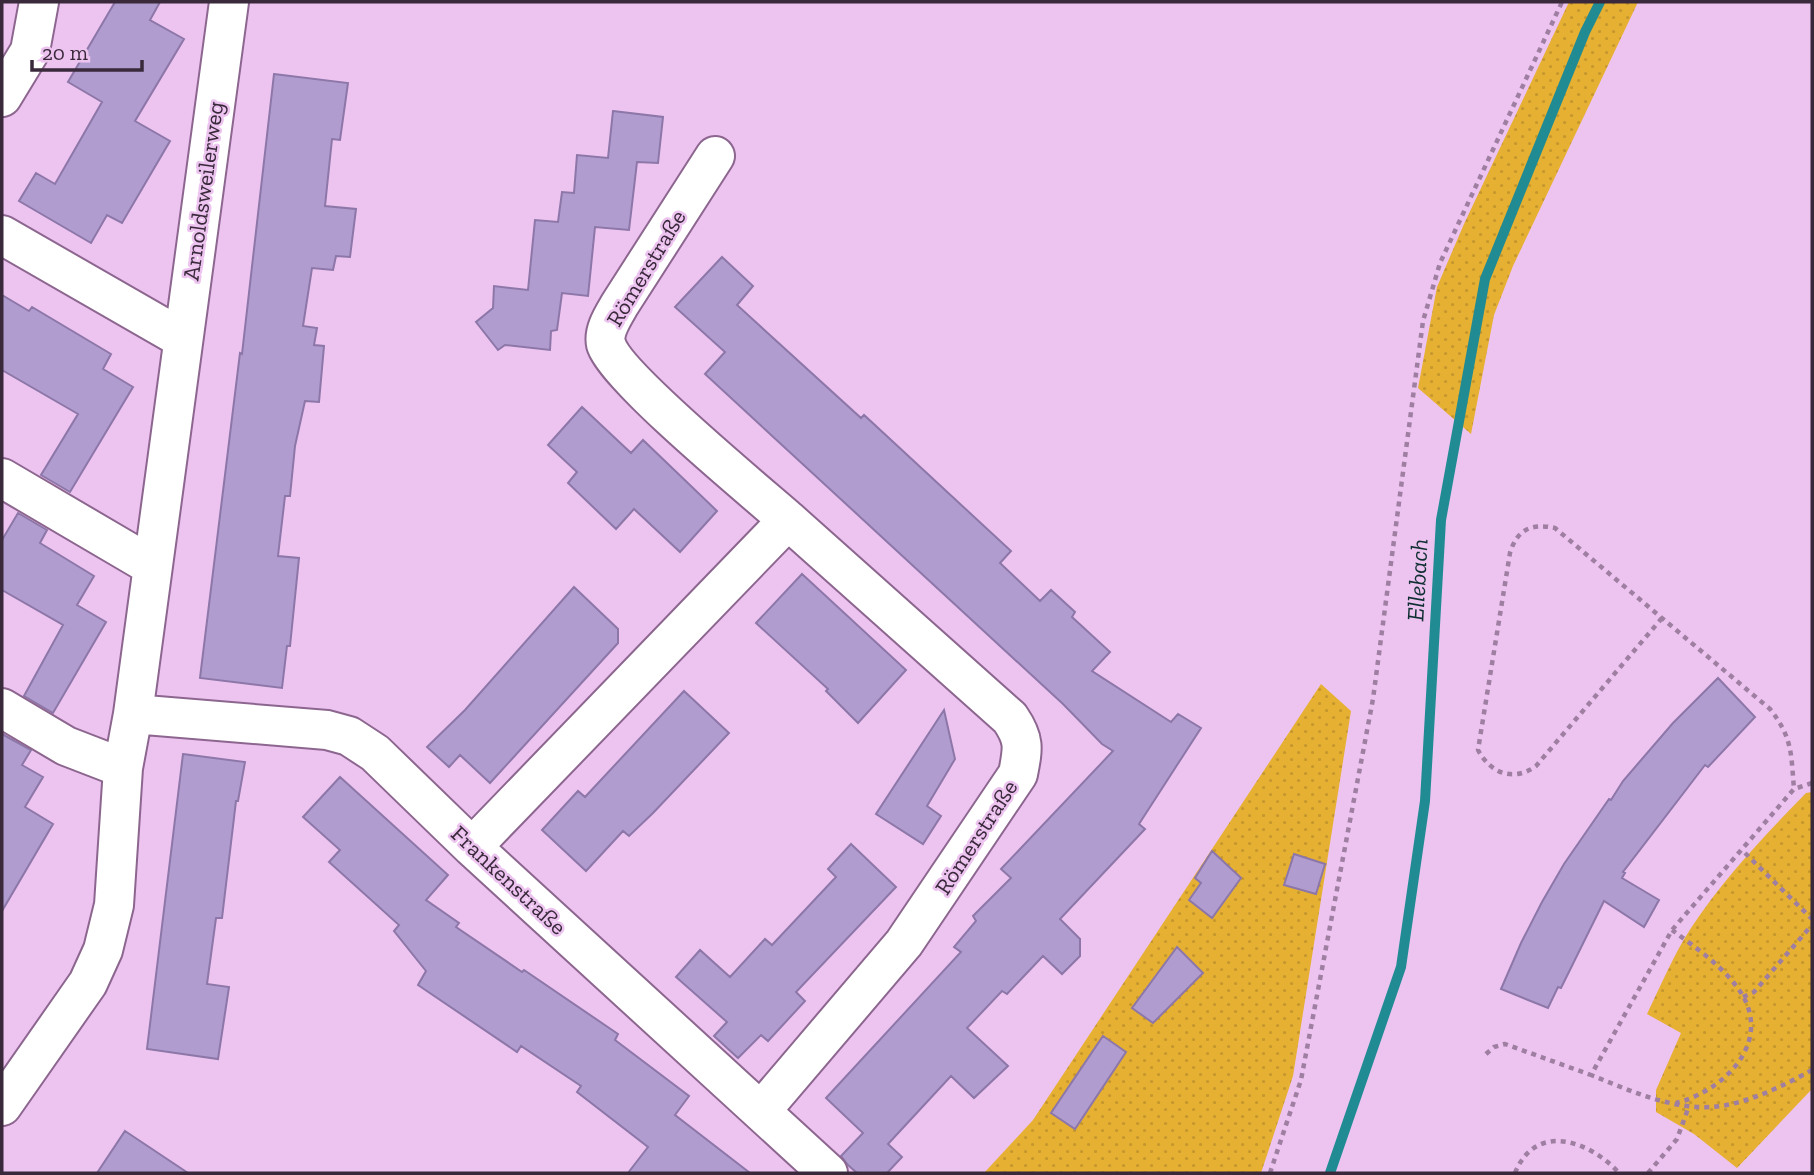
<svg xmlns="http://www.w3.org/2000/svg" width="1814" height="1175" font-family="'Zilla Slab',serif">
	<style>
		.green { fill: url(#green-dots) }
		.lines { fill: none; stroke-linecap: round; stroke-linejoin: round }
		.stream { stroke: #218b94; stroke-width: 10 }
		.building { fill: #b19ccf; stroke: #8c77a8; stroke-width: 2 }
		.minor-casing { stroke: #8c668f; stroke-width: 42 }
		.path { stroke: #9e7fa1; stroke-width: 4.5; stroke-dasharray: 5 5; stroke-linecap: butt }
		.minor { stroke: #fff; stroke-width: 38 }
		.labels { text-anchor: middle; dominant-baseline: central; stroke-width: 5; stroke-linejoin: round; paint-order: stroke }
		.street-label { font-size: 23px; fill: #39293b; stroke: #edc3f0 }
		.water-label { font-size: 24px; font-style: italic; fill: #102f32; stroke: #edc3f0 }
	</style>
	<defs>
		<pattern id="green-dots" width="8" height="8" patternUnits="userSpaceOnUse" patternTransform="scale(1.75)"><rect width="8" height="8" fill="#e6b032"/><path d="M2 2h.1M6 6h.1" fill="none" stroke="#c6972d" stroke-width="1.8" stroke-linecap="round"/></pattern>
	</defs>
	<rect width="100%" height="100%" fill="#edc3f0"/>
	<path class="green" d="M1569,2H1638L1513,266L1494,315L1471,434L1418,388L1437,287L1464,224Z
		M1321,684L1351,711L1293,1076L1261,1173H984L1033,1120Z
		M1812,792V1089L1737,1168L1694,1134L1656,1112V1090L1681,1033L1647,1014C1661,985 1674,954 1691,928C1724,878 1764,836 1806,793Z"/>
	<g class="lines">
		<path class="stream" d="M1330,1173L1401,967L1425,801L1441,520L1485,279L1585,32L1600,2"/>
	</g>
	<path class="building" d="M115,2H160L150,20L184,39L135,121L170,141L122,223L107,215L91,243L19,201L36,173L55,184L102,102L68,82Z
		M274,74L348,83L340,140L332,139L325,206L356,209L350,257L336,256L333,270L312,268L303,326L317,328L314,345L324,346L319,402L305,401L295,446L290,496H285L278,556L299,558L290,646H287L282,688L200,678L240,353L242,354Z
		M613,111L663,117L658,163L637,162L629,230L595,227L588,296L562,293L557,330L551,331L550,350L505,345L498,350L476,322L493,308L494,286L528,290L535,220L558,222L562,192L574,193L577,155L608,158Z
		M722,257L753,286L737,305L861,418L864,415L1011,551L1000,563L1040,601L1051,590L1075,612L1072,617L1110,652L1092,671L1171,722L1178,714L1201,728L1139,824L1145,829L1060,919L1080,939V956L1062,974L1043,956L1007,994L1002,991L967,1028L1008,1066L974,1098L951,1076L888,1144L902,1157L887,1173H857L848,1165L841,1156L863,1133L826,1098L961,952L954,947L976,921L973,916L1011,878L1001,869L1113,751L1102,744L1063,704L705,374L725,352L675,307Z
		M2,295L29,311L32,307L111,354L103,369L133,387L70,492L41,475L78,414L2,370Z
		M582,407L631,453L643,440L717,511L680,552L634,509L616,529L568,483L577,472L548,445Z
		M18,513L47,530L40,543L94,576L77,605L106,622L53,713L24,696L63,625L2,590V540Z
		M802,574L906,670L858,723L826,691L828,689L756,623Z
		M574,587L618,629V643L490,783L460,755L449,767L427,747L465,710Z
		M1718,678L1755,717L1708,767L1705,765L1623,872L1625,873L1622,878L1659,900L1644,927L1604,901L1561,988L1558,987L1548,1008L1501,989L1521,943L1542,902L1564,864L1609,799L1611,800L1623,781L1673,723Z
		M684,691L729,733L653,813L629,836L623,831L586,871L542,830L578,791L585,797Z
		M944,710L955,759L927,806L941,816L923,844L876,814Z
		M2,734L31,750L22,765L43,777L25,807L53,824L2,911Z
		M183,754L245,762L238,801H236L222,918H216L207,984L229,987L218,1059L147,1049Z
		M340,777L448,875L426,900L459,923L456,927L522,972L524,970L618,1034L615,1040L689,1096L675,1115L750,1173H628L648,1147L577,1092L581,1086L521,1046L517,1052L418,985L426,971L394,931L399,925L329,862L340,850L303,817Z
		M851,844L896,887L796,992L805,1001L768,1041L761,1035L738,1058L714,1036L727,1022L676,977L700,950L730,977L765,939L772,945L836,877L828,869Z
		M1212,851L1241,878L1212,918L1189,900L1201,883L1195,878Z
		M1294,854L1325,864L1316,894L1284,885Z
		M1177,947L1203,973L1153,1023L1132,1008Z
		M1103,1036L1126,1052L1075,1129L1051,1113Z
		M125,1131L188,1173H97Z"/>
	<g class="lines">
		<defs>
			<path id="minor" d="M2,97L30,51L39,2
				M715,156L620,304C613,316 603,331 606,344C615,376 756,492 788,520
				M2,235L183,339
				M2,478L152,566
				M2,708L66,746L123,768
				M133,714L327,730L349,736L375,753L472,847L828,1173
				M472,847L788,520L1010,718C1025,740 1023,748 1018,774L904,943L761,1111
				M2,1106L88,983L103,950L114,905L123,768L133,714L229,2"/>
		</defs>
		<use href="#minor" class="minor-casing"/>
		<path class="path" d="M1662,618L1536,766C1514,782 1491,774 1478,750L1510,553C1517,529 1532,523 1555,528L1770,709C1793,738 1791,755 1794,789
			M1812,783L1794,789L1672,930L1591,1075C1629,1090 1669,1109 1711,1107C1745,1105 1783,1086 1812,1070
			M1745,853L1812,919
			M1672,930C1695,947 1728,970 1743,996C1771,1046 1721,1092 1676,1103
			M1743,997L1754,992L1812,925
			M1486,1054L1494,1047L1505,1044L1591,1075
			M1270,1173L1301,1080L1373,699L1423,321L1440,263L1562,2
			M1515,1173C1536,1121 1590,1141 1619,1173
			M1648,1173L1677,1139L1689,1106"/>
		<use href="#minor" class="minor"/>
	</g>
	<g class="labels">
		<g class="street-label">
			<text transform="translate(203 191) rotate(-82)">Arnoldsweilerweg</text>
			<text transform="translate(646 268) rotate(-59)">Römerstraße</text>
			<text transform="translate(976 837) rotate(-57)">Römerstraße</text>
			<text transform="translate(509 880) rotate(43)">Frankenstraße</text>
		</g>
		<g class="water-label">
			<text transform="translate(1417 580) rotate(-87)">Ellebach</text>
		</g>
	</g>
	<rect width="1814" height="1175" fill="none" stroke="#39293b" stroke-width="7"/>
	<path d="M32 60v10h110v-10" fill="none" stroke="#39293b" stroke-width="3.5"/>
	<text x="42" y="60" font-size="21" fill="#39293b" stroke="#edc3f0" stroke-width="5" paint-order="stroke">20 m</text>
</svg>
